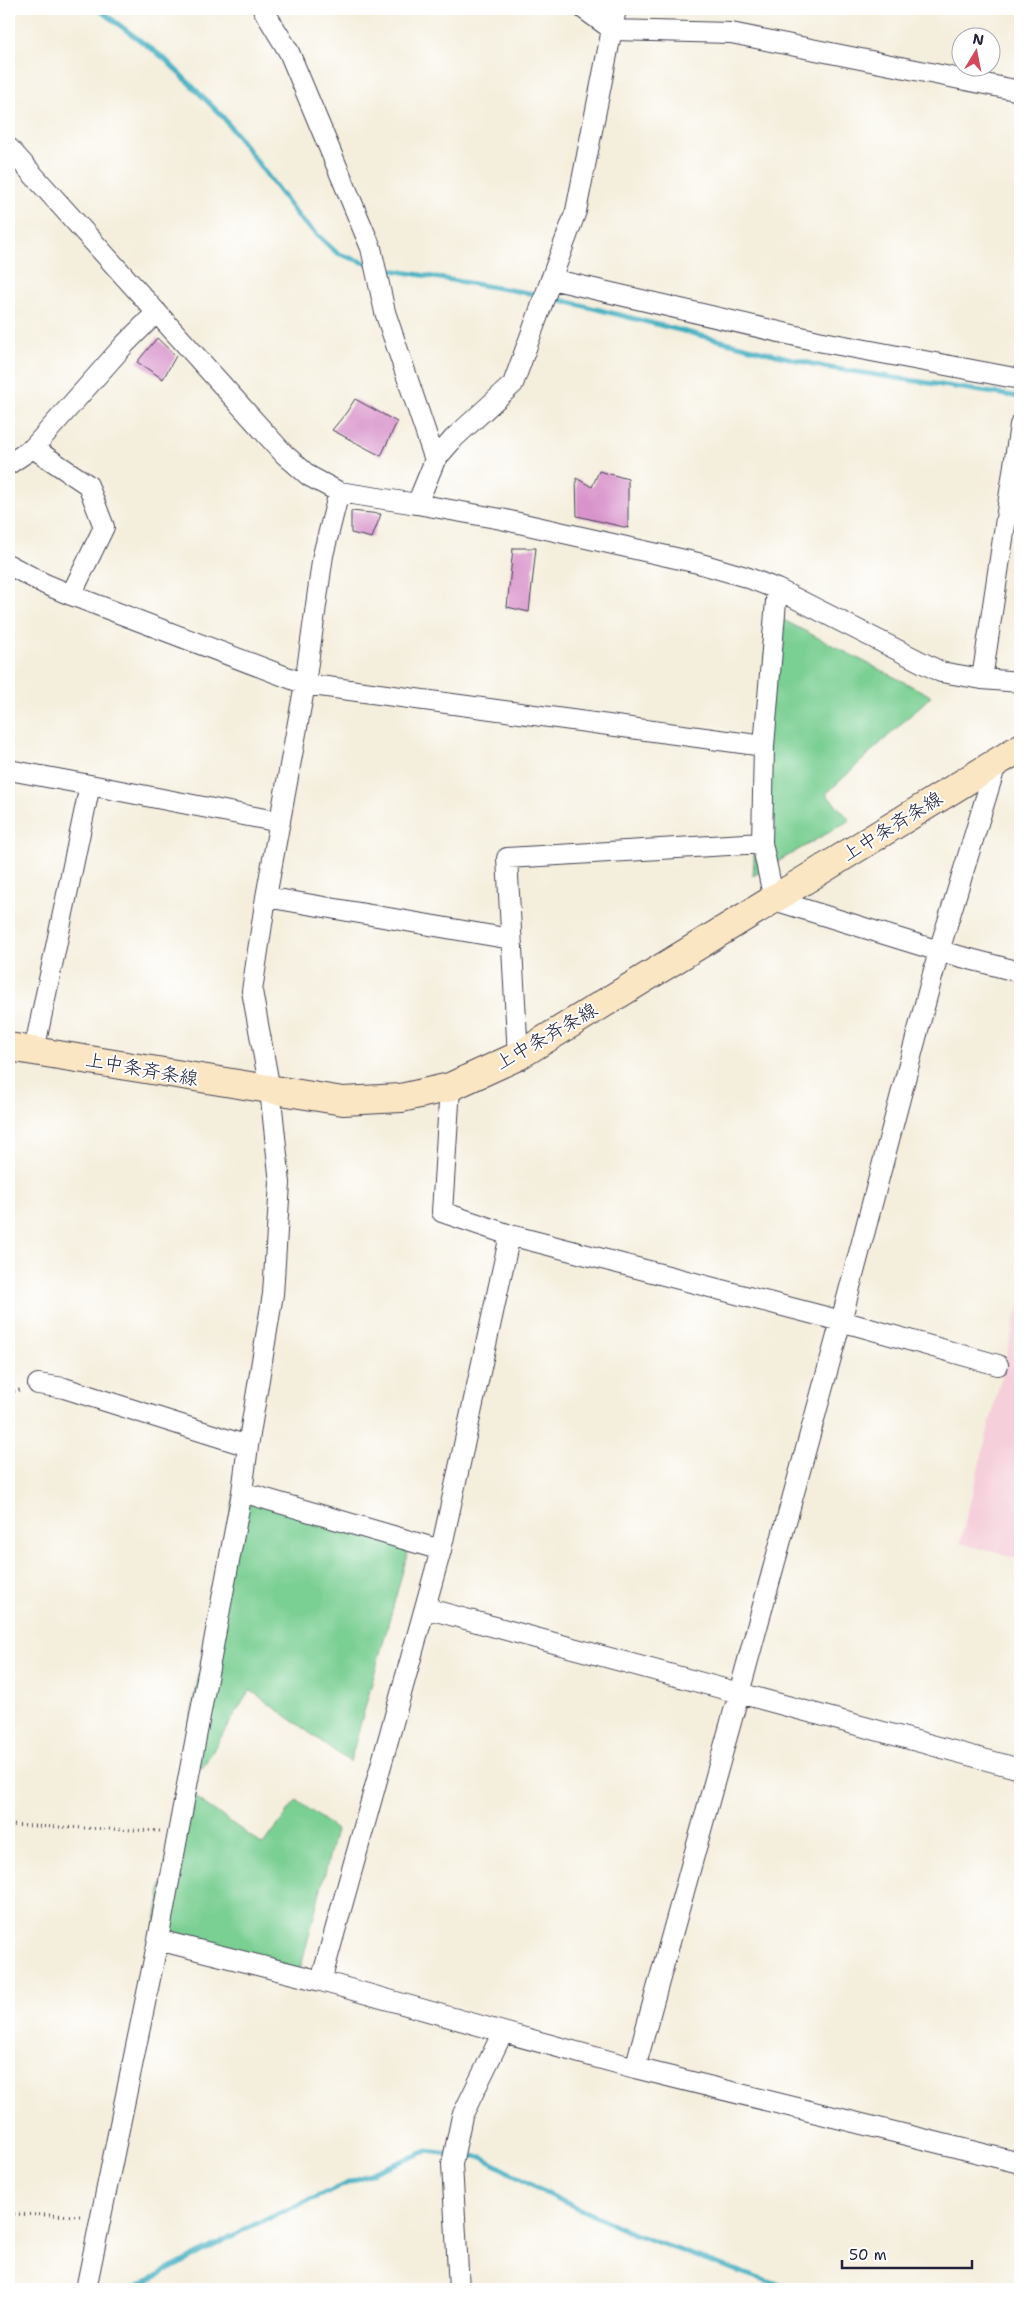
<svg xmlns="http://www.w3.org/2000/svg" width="1029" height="2298" font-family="'Shantell Sans','Klee One',sans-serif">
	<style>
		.built { fill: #f5cfda }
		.green { fill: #7acf93; stroke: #4e7867 }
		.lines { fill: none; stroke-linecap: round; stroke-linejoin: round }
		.stream { stroke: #41aec0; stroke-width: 5 }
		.building { fill: #d893ca }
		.street-casing { stroke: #424153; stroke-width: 22 }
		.secondary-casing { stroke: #424153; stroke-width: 30 }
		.path { stroke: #424153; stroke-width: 3; stroke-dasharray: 1 4; stroke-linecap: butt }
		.street { stroke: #fff; stroke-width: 20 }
		.secondary { stroke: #fbe6c4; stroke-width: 28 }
		.labels { text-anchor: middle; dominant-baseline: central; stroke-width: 4; stroke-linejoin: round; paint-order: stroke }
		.street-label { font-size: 19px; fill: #22223b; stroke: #fff }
	</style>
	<rect width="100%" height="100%" fill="#fff"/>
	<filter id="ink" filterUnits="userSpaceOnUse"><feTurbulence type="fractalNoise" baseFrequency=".02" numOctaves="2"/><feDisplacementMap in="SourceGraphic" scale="10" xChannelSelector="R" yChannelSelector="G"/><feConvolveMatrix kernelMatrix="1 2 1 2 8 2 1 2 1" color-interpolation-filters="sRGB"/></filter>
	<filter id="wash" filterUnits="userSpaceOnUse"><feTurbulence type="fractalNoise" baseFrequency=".0096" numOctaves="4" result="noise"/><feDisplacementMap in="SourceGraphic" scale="20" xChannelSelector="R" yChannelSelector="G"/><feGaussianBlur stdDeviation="1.12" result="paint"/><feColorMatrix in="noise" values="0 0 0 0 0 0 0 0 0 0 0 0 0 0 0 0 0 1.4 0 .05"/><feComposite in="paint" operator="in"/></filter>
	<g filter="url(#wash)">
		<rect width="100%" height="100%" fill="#f4eedc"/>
		<path class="built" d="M1020,1301V1559L960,1543Z"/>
		<path class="green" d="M768,612L931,696L826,794L850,820L753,876Z
			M234,1497L410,1545L350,1762L250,1690L202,1768L183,1755Z
			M179,1786L263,1845L297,1800L336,1830L300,1970L155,1928Z"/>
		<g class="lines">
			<path class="stream" d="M98,9L165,59L223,117L301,220L337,253L368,264
				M379,268L541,295
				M549,297L824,367L1020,397
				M459,2155L482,2157L549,2195L634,2234L788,2289
				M132,2289L245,2229L357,2179L427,2151L450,2154"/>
		</g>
		<g id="blocks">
			<path class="building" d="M157,338L176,356L163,379L137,362Z
				M355,399L397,422L381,456L332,430L346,413Z
				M599,471L628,479V528L577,516L576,478L592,487Z
				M351,511L381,514L372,538L351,533Z
				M513,548H536L529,612L507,607Z"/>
		</g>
	</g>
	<g filter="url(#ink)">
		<use href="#blocks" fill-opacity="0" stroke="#424153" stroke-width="1"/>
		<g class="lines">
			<defs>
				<path id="street" d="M263,9L289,52L371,248L385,312L435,460L417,504
					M584,9L613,30L731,33L1020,91
					M9,148L284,454L309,476L339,492L417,504L501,519L698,563L746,577L777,589L941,672L982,679L1020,682
					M551,279L818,341L1020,379
					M33,448L88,485L104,527L71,595
					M435,460L454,438L513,384L576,211L616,9
					M9,464L33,448L125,344L157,312
					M9,565L45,584L71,595L305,684L764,746
					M777,589L764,746L762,843L774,900L939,951L997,761
					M982,679L1020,425
					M9,770L90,785
					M266,897L511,939
					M1020,972L939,951L841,1321L739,1693L1020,1769
					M34,1051L90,785L280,822
					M518,1056L507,858L762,843
					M450,1087L442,1212L510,1235L841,1321L998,1365
					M38,1384L64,1388L248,1446L273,1294L280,1183L270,1090L252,991L266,897L305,684L323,555L339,492
					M242,1492L441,1550
					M425,1608L739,1693L635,2068
					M158,1940L321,1981L503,2032L462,2116L452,2164L459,2289
					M321,1981L441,1550L510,1235
					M503,2032L635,2068L1020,2163
					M86,2289L158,1940L242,1492L248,1446"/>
				<path id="secondary" d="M9,1047L343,1101L401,1098L450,1087L518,1056L1020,748"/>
			</defs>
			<use href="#street" class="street-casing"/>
			<use href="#secondary" class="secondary-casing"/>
			<path class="path" d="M9,1393L22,1389
				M9,1825L160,1831
				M9,2214L83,2216"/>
			<use href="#street" class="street"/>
			<use href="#secondary" class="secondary"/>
		</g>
	</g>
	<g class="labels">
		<g class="street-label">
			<text transform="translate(892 826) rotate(-32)">上中条斉条線</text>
			<text transform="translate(546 1036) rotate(-30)">上中条斉条線</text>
			<text transform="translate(142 1069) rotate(10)">上中条斉条線</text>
		</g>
	</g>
	<rect width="1029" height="2298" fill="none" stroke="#fff" stroke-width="30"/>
	<g transform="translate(976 52) rotate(10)"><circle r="24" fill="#ffffff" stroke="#a7a7b1"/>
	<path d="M0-4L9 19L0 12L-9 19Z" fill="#d1495b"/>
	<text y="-8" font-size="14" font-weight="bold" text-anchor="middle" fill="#22223b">N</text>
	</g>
	<path d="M842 2260v8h130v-8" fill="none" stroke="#22223b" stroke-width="2.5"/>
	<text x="849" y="2260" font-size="15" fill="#22223b" stroke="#ffffff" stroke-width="4" paint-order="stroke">50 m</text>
</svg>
